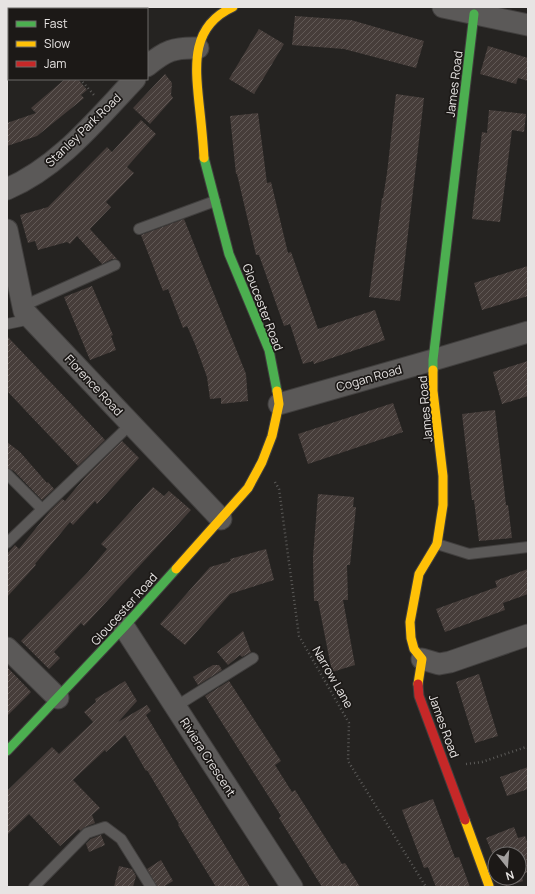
<svg xmlns="http://www.w3.org/2000/svg" width="535" height="894" font-family="Manrope,sans-serif">
	<style>
		.building { fill: url(#building-hatch) }
		.lines { fill: none; stroke-linecap: round; stroke-linejoin: round }
		.lane-casing { stroke: #413f3e; stroke-width: 12 }
		.street-casing { stroke: #413f3e; stroke-width: 23 }
		.fast-casing { stroke: #413f3e; stroke-width: 11 }
		.slow-casing { stroke: #413f3e; stroke-width: 11 }
		.jam-casing { stroke: #413f3e; stroke-width: 11 }
		.path { stroke: #5b5a58; stroke-width: 2.5; stroke-dasharray: 1 3; stroke-linecap: butt }
		.lane { stroke: #5b5958; stroke-width: 10 }
		.street { stroke: #5b5958; stroke-width: 21 }
		.fast { stroke: #4caf50; stroke-width: 9 }
		.slow { stroke: #ffc107; stroke-width: 9 }
		.jam { stroke: #c62828; stroke-width: 9 }
		.labels { text-anchor: middle; dominant-baseline: central; stroke-width: 3.5; stroke-linejoin: round; paint-order: stroke }
		.street-label { font-size: 12px; fill: #e7e4e3; stroke: #1c1917 }
	</style>
	<defs>
		<pattern id="building-hatch" width="6" height="6" patternUnits="userSpaceOnUse"><rect width="6" height="6" fill="#463d3a"/><path d="M-1 1l2-2M0 6l6-6M5 7l2-2" fill="none" stroke="#615956"/></pattern>
	</defs>
	<rect width="100%" height="100%" fill="#252321"/>
	<path class="building" d="M295,16L351,20L424,41L416,68L344,49L292,45Z
		M259,29L284,44L254,94L229,79Z
		M488,46L528,58V81L518,78L516,84L480,74Z
		M165,74L172,83L171,95L173,98L150,124L133,108Z
		M65,79H78L87,90L81,95L84,98L37,136L7,146V123L36,113L31,108Z
		M396,94L424,98L400,301L369,297L382,198H383L387,173Z
		M489,110L526,114L524,132L512,130L500,222L472,219L482,132L487,133Z
		M258,113L267,183L271,182L288,253L291,252L318,329L375,310L385,340L314,364L313,361L303,364L290,324L284,326L259,255H256L237,174H236L230,116Z
		M141,120L156,134L127,167L134,173L106,202L111,207L90,229L117,259H112L102,264L77,236L70,244L67,242L38,250L35,241L28,243L20,215L48,207L107,147L112,152Z
		M184,219L246,374L248,401L221,404V398L210,399L207,377L195,344L187,326L183,328L168,289L163,291L141,235Z
		M528,266V296L482,310L474,283Z
		M92,286L113,335L111,336L116,350L90,360L64,297Z
		M7,336L105,440L78,466L7,391Z
		M528,361V396L502,404L493,372Z
		M393,403L403,432L308,464L298,434Z
		M495,410L506,505H508L512,538L479,541L474,500H472L462,414Z
		M122,441L139,458L97,504L95,501L73,525L70,522L35,564L36,565L7,597V554L15,545L19,549L50,511L62,499L65,501L87,475Z
		M7,442L20,452L47,483L48,482L54,489L42,500L14,471L7,468Z
		M153,487L164,496L169,491L191,510L84,626L81,623L54,652L60,658L49,669L21,641L88,572L107,549L101,544Z
		M318,494L354,497L353,507H356L350,565H347L348,600H343L355,665L332,672L318,601H314L313,557Z
		M266,549L274,580L230,594L185,645L160,624L210,567L231,561L230,559Z
		M528,569V594L503,603L505,610L445,632L436,609L497,587L495,581Z
		M243,631L251,652L242,657L240,655L228,665L217,652Z
		M213,665H219L222,670L198,685L193,677Z
		M7,667L31,692L7,716Z
		M479,674L498,736L475,743L456,682Z
		M125,681L137,701L118,722L147,705L151,711L146,715L250,887H216L178,825L179,824L147,770L146,771L125,735L106,752L105,750L73,780L100,808L92,815L95,823L85,827L80,831L79,829L60,846L29,814L7,835V791L52,747L59,754L93,722L84,712L96,702L95,699Z
		M229,681L281,761L275,765L292,792L295,790L342,864L345,863L360,887H322L279,818L281,816L205,696Z
		M528,767V789L507,796L500,777Z
		M433,799L455,858L459,857L470,887H436L428,867L424,868L402,810Z
		M514,827L518,838L525,836L528,844V872L521,875L523,881L505,887L502,878H519V854H495V860L486,838Z
		M101,835L105,845L89,852L86,844L91,839Z
		M161,860L173,881L163,887H157L147,869Z
		M119,866L132,869L136,876L133,887H114Z"/>
	<g class="lines">
		<defs>
			<path id="lane" d="M139,229L215,201
				M23,306L115,265
				M7,324L31,319
				M7,474L42,509
				M7,543L131,424
				M437,544L469,554L528,547
				M175,707L253,658
				M34,887L87,833L105,827L121,839L151,887"/>
			<path id="street" d="M443,7L528,25
				M147,66C165,51 174,47 198,48
				M7,189C59,167 97,119 135,79
				M7,230L24,311L221,519
				M279,404L433,360L528,332
				M124,627L292,887
				M7,648L58,698
				M422,659L439,664L450,662L528,635"/>
			<path id="fast" d="M204,158L229,254L269,350L277,391
				M433,370V360L474,14
				M7,751L124,627L176,569"/>
			<path id="slow" d="M204,158C203,140 201,121 199,103C195,64 191,26 233,7
				M176,569L248,488L262,462L272,436L279,404L277,391
				M418,684L422,659L414,649L411,638L410,622L419,574L437,544L443,505V476L433,391V370
				M465,820L489,886"/>
			<path id="jam" d="M418,684L419,696L465,820"/>
		</defs>
		<use href="#lane" class="lane-casing"/>
		<use href="#street" class="street-casing"/>
		<use href="#fast" class="fast-casing"/>
		<use href="#slow" class="slow-casing"/>
		<use href="#jam" class="jam-casing"/>
		<path class="path" d="M19,7L21,9
			M80,79L94,95
			M275,482L279,489L299,636L349,723L348,761L426,887
			M466,764L482,762L526,747L528,748"/>
		<use href="#lane" class="lane"/>
		<use href="#street" class="street"/>
		<use href="#fast" class="fast"/>
		<use href="#slow" class="slow"/>
		<use href="#jam" class="jam"/>
	</g>
	<g class="labels">
		<g class="street-label">
			<text transform="translate(454 84) rotate(-83)">James Road</text>
			<text transform="translate(83 130) rotate(-44)">Stanley Park Road</text>
			<text transform="translate(263 307) rotate(69)">Gloucester Road</text>
			<text transform="translate(369 378) rotate(-16)">Cogan Road</text>
			<text transform="translate(94 385) rotate(47)">Florence Road</text>
			<text transform="translate(425 409) rotate(-95)">James Road</text>
			<text transform="translate(124 609) rotate(-48)">Gloucester Road</text>
			<text transform="translate(333 677) rotate(60)">Narrow Lane</text>
			<text transform="translate(444 726) rotate(70)">James Road</text>
			<text transform="translate(208 757) rotate(57)">Riviera Crescent</text>
		</g>
	</g>
	<rect width="535" height="894" fill="none" stroke="#e7e4e3" stroke-width="16"/>
	<rect x="8" y="8" width="140" height="72" fill="#1c1917" stroke="#6d6a69"/>
	<rect x="16" y="21" width="20" height="6" fill="#4caf50" stroke="#6d6a69"/>
	<text x="44" y="28" font-size="12" fill="#e7e4e3">Fast</text>
	<rect x="16" y="41" width="20" height="6" fill="#ffc107" stroke="#6d6a69"/>
	<text x="44" y="48" font-size="12" fill="#e7e4e3">Slow</text>
	<rect x="16" y="61" width="20" height="6" fill="#c62828" stroke="#6d6a69"/>
	<text x="44" y="68" font-size="12" fill="#e7e4e3">Jam</text>
	<g transform="translate(507 866) rotate(163)"><circle r="19" fill="#1c1917" stroke="#6d6a69"/>
	<path d="M0-3L7 15L0 10L-7 15Z" fill="#a3a09f"/>
	<text y="-6" font-size="11" font-weight="bold" text-anchor="middle" fill="#e7e4e3">N</text>
	</g>
</svg>
